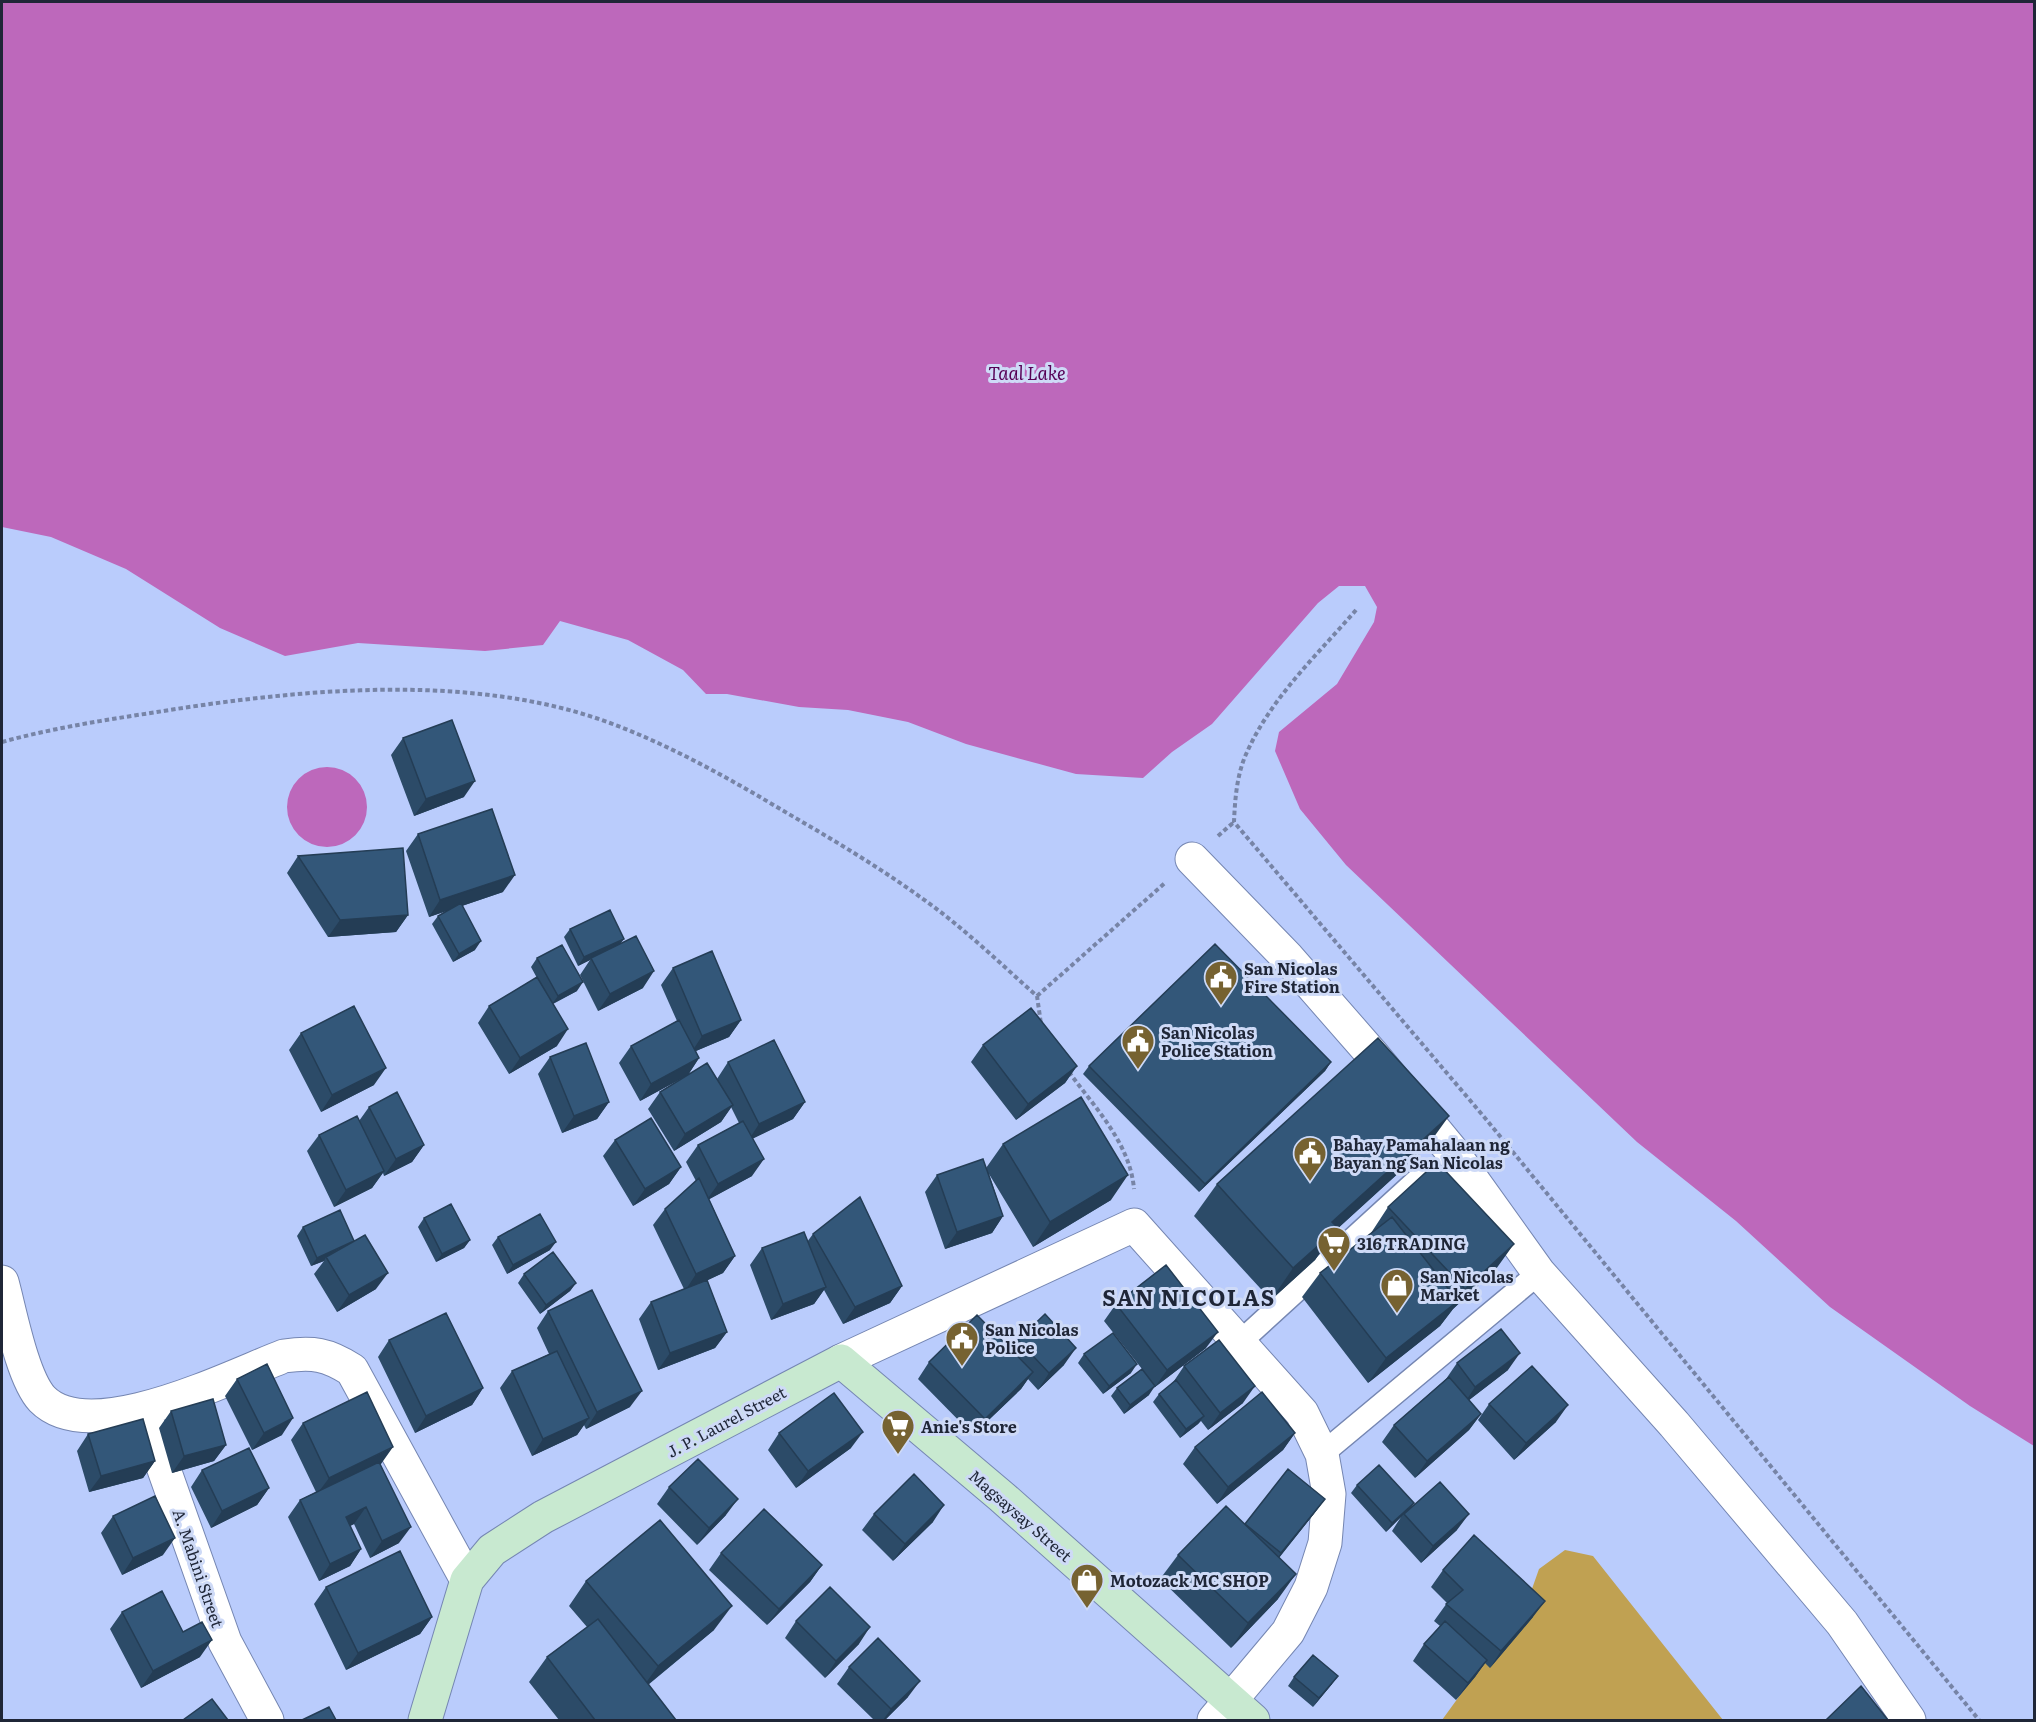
<svg xmlns="http://www.w3.org/2000/svg" width="2036" height="1722" font-family="Literata,serif">
	<style>
		.green { fill: #c0a152 }
		.water { fill: #bd68bb }
		.lines { fill: none; stroke-linecap: round; stroke-linejoin: round }
		.lane-casing { stroke: #7586b2; stroke-width: 25 }
		.street-casing { stroke: #7586b2; stroke-width: 35 }
		.secondary-casing { stroke: #7586b2; stroke-width: 35 }
		.path { stroke: #7784a6; stroke-width: 4; stroke-dasharray: 4.5 3; stroke-linecap: butt }
		.lane { stroke: #fff; stroke-width: 22 }
		.street { stroke: #fff; stroke-width: 33 }
		.secondary { stroke: #c8e9d0; stroke-width: 33 }
		.wall { fill: #2c4b68 }
		.shaded-wall { fill: #243d55 }
		.building { fill: #335779; stroke: #243d55; stroke-width: 1.5 }
		.labels { text-anchor: middle; dominant-baseline: central; stroke-width: 6; stroke-linejoin: round; paint-order: stroke }
		.poi-label { font-size: 16px; font-weight: bold; fill: #1f2637; stroke: #cedaf7; text-anchor: start }
		.street-label { font-size: 16px; fill: #1f2637; stroke: #cedaf7 }
		.water-label { font-size: 18px; font-style: italic; fill: #560156; stroke: #cedaf7 }
		.district-label { font-size: 22px; font-weight: bold; letter-spacing: 1.5px; fill: #1f2637; stroke: #cedaf7 }
	</style>
	<rect width="100%" height="100%" fill="#baccfc"/>
	<path class="green" d="M1565,1550L1593,1556L1723,1720H1442L1527,1603L1539,1569Z"/>
	<path class="water" d="M2,2H2034V1446L1970,1406L1830,1307L1736,1221L1637,1142L1346,865L1300,809L1275,751L1279,732L1337,684L1374,622L1377,607L1365,586H1339L1318,603L1212,724L1172,752L1143,778L1076,774L966,744L908,722L848,710L799,707L727,694H706L683,670L628,640L560,621L543,645L485,651L358,643L285,656L220,628L126,569L51,537L2,527Z
		M287 807a40 40 0 1 1 80 0a40 40 0 1 1-80 0Z"/>
	<g class="lines">
		<defs>
			<path id="lane" d="M1239,1343L1424,1174
				M1322,1454L1539,1273"/>
			<path id="street" d="M1192,859L1288,958L1371,1053L1451,1150L1539,1273L1674,1424L1842,1623L1909,1720
				M2,1282C10,1311 22,1377 42,1399C90,1448 229,1377 284,1356C313,1352 327,1354 352,1370L467,1580
				M841,1361L1134,1225L1302,1413L1322,1454L1329,1494L1325,1543L1311,1587L1288,1632L1214,1720
				M143,1410L225,1642L267,1720"/>
			<path id="secondary" d="M425,1720L467,1580L492,1550L543,1517L841,1361L1002,1497L1253,1720"/>
		</defs>
		<use href="#lane" class="lane-casing"/>
		<use href="#street" class="street-casing"/>
		<use href="#secondary" class="secondary-casing"/>
		<path class="path" d="M1356,610C1318,654 1272,697 1248,750C1237,772 1235,798 1234,822L1485,1118L1979,1720
			M2,742C53,728 105,720 157,712C299,689 473,672 610,723C672,746 730,779 787,813C837,842 887,872 934,907C970,934 1003,966 1037,996L1041,1024
			M1218,836L1234,822
			M1037,996L1166,882
			M1069,1072C1095,1108 1130,1143 1134,1189"/>
		<use href="#lane" class="lane"/>
		<use href="#street" class="street"/>
		<use href="#secondary" class="secondary"/>
	</g>
	<path class="wall" d="M403,738L464,797L414,816L391,755Z
		M418,834L503,892L462,906L475,950L453,962L432,924L438,916L446,911L429,917L406,851Z
		M298,856L408,915L396,932L328,937L287,873Z
		M570,929L620,944L643,988L598,1011L580,975L590,960L578,966L564,937Z
		M537,958L577,991L553,1004L557,1046L509,1074L478,1023L489,1006L537,978L531,967Z
		M673,968L741,1020L729,1037L696,1051L699,1058L688,1075L640,1101L619,1063L631,1046L677,1021L661,985Z
		M301,1033L374,1085L321,1112L289,1050Z
		M983,1045L1077,1066L1065,1083L1016,1120L971,1062Z
		M550,1057L609,1102L597,1119L562,1133L538,1074Z
		M728,1062L805,1102L793,1119L753,1138L752,1176L709,1199L735,1256L723,1273L707,1280L727,1332L715,1348L658,1370L639,1319L651,1302L684,1289L653,1225L665,1209L696,1181L686,1162L698,1145L739,1123L731,1107L721,1122L674,1151L648,1109L660,1092L717,1079Z
		M1331,1062L1325,1071L1199,1192L1083,1074L1089,1066Z
		M369,1107L424,1145L412,1162L384,1176L383,1173L372,1188L334,1207L307,1151L319,1135L359,1121Z
		M615,1140L681,1167L669,1184L633,1206L603,1156Z
		M1003,1144L1111,1200L1033,1247L989,1174L1003,1216L992,1233L945,1249L925,1192L937,1175L986,1168Z
		M1426,1148L1336,1230L1315,1260L1271,1300L1194,1216L1217,1184Z
		M1388,1207L1496,1269L1453,1309L1440,1326L1368,1383L1302,1297L1320,1273L1371,1233Z
		M424,1218L470,1240L464,1248L436,1262L418,1227Z
		M303,1227L376,1289L337,1312L314,1274L324,1261L311,1266L297,1236Z
		M813,1234L902,1286L890,1303L843,1324L824,1290L814,1304L771,1320L750,1265L762,1248L807,1242Z
		M498,1237L550,1250L507,1274L492,1245Z
		M524,1274L576,1283L570,1291L540,1314L518,1283Z
		M1116,1304L1206,1348L1155,1387L1150,1380L1149,1395L1124,1414L1111,1396L1117,1388L1142,1369L1104,1321Z
		M548,1311L630,1407L586,1429L584,1425L577,1435L532,1456L500,1388L512,1371L549,1354L537,1328Z
		M389,1340L483,1388L472,1405L415,1433L378,1357Z
		M1018,1340L1064,1365L1038,1390L1028,1379L1021,1389L973,1435L918,1379L929,1362L1011,1350Z
		M1084,1354L1131,1373L1103,1394L1078,1363Z
		M1457,1363L1508,1370L1469,1400L1481,1414L1469,1430L1415,1478L1382,1442L1394,1425L1446,1379Z
		M1184,1366L1243,1403L1208,1430L1201,1421L1198,1424L1180,1438L1153,1402L1159,1394L1172,1384Z
		M237,1379L282,1435L252,1450L225,1396Z
		M1489,1404L1556,1422L1514,1460L1478,1420Z
		M171,1411L226,1445L214,1461L172,1473L159,1428Z
		M303,1423L381,1464H380L399,1543L370,1558L354,1524L350,1526L361,1549L350,1566L319,1581L288,1517L300,1500L316,1492L291,1440Z
		M779,1433L851,1448L796,1488L768,1450Z
		M1295,1433L1283,1450L1217,1504L1183,1464L1195,1447Z
		M88,1434L155,1461L143,1478L89,1492L77,1451Z
		M202,1470L269,1488L257,1505L211,1528L191,1487Z
		M1357,1485L1410,1509L1457,1530L1421,1563L1392,1531L1401,1517L1386,1532L1351,1493Z
		M669,1487L726,1515L697,1545L657,1504Z
		M1325,1499L1313,1515L1279,1558L1278,1599L1231,1648L1160,1579L1178,1555L1245,1524Z
		M874,1514L933,1522L893,1561L862,1530Z
		M113,1516L163,1555L122,1575L101,1533Z
		M721,1553L822,1565L810,1582L767,1625L709,1570Z
		M1443,1570L1533,1617L1490,1668L1485,1663L1475,1677L1456,1700L1413,1661L1424,1644L1440,1626L1434,1621L1447,1603L1431,1587Z
		M586,1581L714,1630L648,1685L676,1720H559L529,1682L547,1657L587,1627L569,1606Z
		M326,1587L432,1617L420,1634L346,1670L314,1604Z
		M122,1612L183,1632L200,1657L141,1688L110,1629Z
		M796,1621L859,1644L825,1678L785,1638Z
		M849,1667L908,1697L885,1720H874L837,1684Z
		M1294,1677L1332,1684L1313,1707L1288,1686Z"/>
	<path class="shaded-wall" d="M475,781L464,797L414,816L426,799Z
		M515,875L503,892L429,917L440,900Z
		M408,915L396,932L328,937L340,920Z
		M624,939L618,947L591,958L590,960L578,966L584,957Z
		M481,941L475,950L453,962L459,954Z
		M654,971L643,988L598,1011L610,994Z
		M583,982L577,991L552,1004L558,996Z
		M741,1020L729,1037L691,1053L702,1036Z
		M568,1029L557,1046L509,1074L520,1058Z
		M699,1058L688,1075L640,1101L651,1084Z
		M1331,1062L1325,1071L1199,1192L1205,1184Z
		M1077,1066L1065,1083L1016,1120L1028,1104Z
		M386,1068L374,1085L321,1112L332,1095Z
		M609,1102L597,1119L562,1133L574,1116Z
		M805,1102L793,1119L748,1141L759,1124Z
		M733,1105L721,1122L674,1151L685,1134Z
		M1449,1116L1426,1148L1336,1230L1315,1260L1271,1300L1293,1268L1332,1222Z
		M424,1145L412,1162L384,1176L396,1159Z
		M764,1159L752,1176L706,1201L718,1184Z
		M681,1167L669,1184L633,1206L645,1189Z
		M384,1171L372,1188L334,1207L346,1190Z
		M1128,1175L1111,1200L1033,1247L1050,1222Z
		M1003,1216L992,1233L945,1249L957,1232Z
		M470,1240L464,1248L436,1262L442,1254Z
		M354,1241L326,1257L324,1261L311,1266L317,1258Z
		M556,1242L550,1250L507,1274L513,1265Z
		M1514,1244L1496,1269L1453,1309L1440,1326L1368,1383L1386,1358L1453,1305L1465,1289Z
		M735,1256L723,1273L685,1291L696,1274Z
		M388,1273L376,1289L337,1312L349,1295Z
		M576,1283L570,1291L540,1314L546,1305Z
		M902,1286L890,1303L843,1324L855,1307Z
		M826,1287L814,1304L771,1320L783,1304Z
		M727,1332L715,1348L658,1370L670,1353Z
		M1218,1332L1206,1348L1155,1387L1167,1370Z
		M1076,1348L1064,1365L1038,1390L1049,1373Z
		M1520,1353L1508,1370L1464,1404L1475,1387Z
		M1137,1364L1131,1373L1103,1394L1109,1386Z
		M1033,1372L1021,1389L973,1435L985,1419Z
		M1155,1386L1149,1395L1124,1414L1130,1405Z
		M1255,1386L1243,1403L1208,1430L1220,1413Z
		M483,1388L472,1405L415,1433L426,1416Z
		M642,1391L630,1407L586,1429L597,1412Z
		M1568,1405L1556,1422L1514,1460L1526,1443Z
		M1481,1414L1469,1430L1415,1478L1427,1461Z
		M1204,1416L1198,1424L1180,1438L1186,1429Z
		M293,1418L282,1435L252,1450L264,1433Z
		M589,1418L577,1435L532,1456L543,1439Z
		M863,1432L851,1448L796,1488L808,1471Z
		M1295,1433L1283,1450L1217,1504L1228,1487Z
		M226,1445L214,1461L172,1473L184,1456Z
		M393,1447L381,1464L317,1494L329,1478Z
		M155,1461L143,1478L89,1492L101,1476Z
		M269,1488L257,1505L211,1528L222,1511Z
		M738,1499L726,1515L697,1545L709,1528Z
		M1325,1499L1313,1515L1269,1570L1281,1553Z
		M1414,1503L1408,1512L1404,1514L1386,1532L1392,1523Z
		M944,1505L933,1522L893,1561L905,1544Z
		M366,1507L354,1524L334,1534L346,1517Z
		M1469,1514L1457,1530L1421,1563L1433,1546Z
		M411,1527L399,1543L370,1558L382,1541Z
		M175,1538L163,1555L122,1575L133,1558Z
		M361,1549L350,1566L319,1581L330,1564Z
		M822,1565L810,1582L767,1625L779,1609Z
		M1296,1574L1278,1599L1231,1648L1248,1623Z
		M1545,1601L1533,1617L1490,1668L1501,1651Z
		M732,1606L714,1630L640,1691L658,1666Z
		M432,1617L420,1634L346,1670L358,1653Z
		M870,1627L859,1644L825,1678L836,1661Z
		M212,1640L200,1657L141,1688L153,1671Z
		M1487,1660L1475,1677L1456,1700L1468,1683Z
		M1338,1676L1332,1684L1313,1707L1319,1698Z
		M920,1681L908,1697L885,1720H883L891,1709Z"/>
	<path class="building" d="M452,720L475,781L426,799L403,738Z
		M492,809L515,875L440,900L418,834Z
		M403,848L408,915L340,920L298,856Z
		M461,903L481,941L459,954L438,916Z
		M610,910L624,939L584,957L570,929Z
		M636,936L654,971L610,994L591,958Z
		M1215,944L1331,1062L1205,1184L1089,1066Z
		M562,945L583,982L558,996L537,958Z
		M712,951L741,1020L702,1036L673,968Z
		M537,977L568,1029L520,1058L489,1006Z
		M354,1006L386,1068L332,1095L301,1033Z
		M1031,1008L1077,1066L1028,1104L983,1045Z
		M679,1020L699,1058L651,1084L631,1046Z
		M1378,1038L1449,1116L1332,1222L1338,1228L1293,1268L1217,1184Z
		M774,1040L805,1102L759,1124L728,1062Z
		M586,1043L609,1102L574,1116L550,1057Z
		M707,1063L733,1105L685,1134L660,1092Z
		M397,1092L424,1145L396,1159L369,1107Z
		M1081,1097L1128,1175L1050,1222L1003,1144Z
		M357,1116L384,1171L346,1190L319,1135Z
		M651,1118L681,1167L645,1189L615,1140Z
		M743,1121L764,1159L718,1184L698,1145Z
		M983,1159L1003,1216L957,1232L937,1175Z
		M1437,1162L1514,1244L1465,1289L1388,1207Z
		M699,1178L735,1256L696,1274L665,1209Z
		M860,1197L902,1286L855,1307L813,1234Z
		M451,1204L470,1240L442,1254L424,1218Z
		M340,1210L354,1241L317,1258L303,1227Z
		M540,1214L556,1242L513,1265L498,1237Z
		M1392,1217L1458,1301L1386,1358L1320,1273Z
		M804,1232L826,1287L783,1304L762,1248Z
		M365,1235L388,1273L349,1295L326,1257Z
		M553,1252L576,1283L546,1305L524,1274Z
		M1166,1265L1218,1332L1167,1370L1116,1304Z
		M707,1280L727,1332L670,1353L651,1302Z
		M592,1290L642,1391L597,1412L548,1311Z
		M446,1313L483,1388L426,1416L389,1340Z
		M1045,1314L1076,1348L1049,1373L1018,1340Z
		M977,1315L1033,1372L985,1419L929,1362Z
		M1501,1329L1520,1353L1475,1387L1457,1363Z
		M1113,1333L1137,1364L1109,1386L1084,1354Z
		M1219,1340L1255,1386L1220,1413L1184,1366Z
		M557,1351L589,1418L543,1439L512,1371Z
		M267,1364L293,1418L264,1433L237,1379Z
		M1532,1366L1568,1405L1526,1443L1489,1404Z
		M1142,1369L1155,1386L1130,1405L1117,1388Z
		M1449,1377L1481,1414L1427,1461L1394,1425Z
		M1176,1380L1204,1416L1186,1429L1159,1394Z
		M367,1392L393,1447L329,1478L303,1423Z
		M1262,1392L1295,1433L1228,1487L1195,1447Z
		M834,1393L863,1432L808,1471L779,1433Z
		M213,1399L226,1445L184,1456L171,1411Z
		M143,1419L155,1461L101,1476L88,1434Z
		M249,1448L269,1488L222,1511L202,1470Z
		M698,1459L738,1499L709,1528L669,1487Z
		M379,1462L411,1527L382,1541L366,1507L346,1517L361,1549L330,1564L300,1500Z
		M1379,1465L1414,1503L1392,1523L1357,1485Z
		M1288,1469L1325,1499L1281,1553L1245,1524Z
		M914,1474L944,1505L905,1544L874,1514Z
		M1440,1482L1469,1514L1433,1546L1404,1514Z
		M155,1496L175,1538L133,1558L113,1516Z
		M1226,1506L1296,1574L1248,1623L1178,1555Z
		M764,1509L822,1565L779,1609L721,1553Z
		M660,1520L732,1606L658,1666L586,1581Z
		M1474,1535L1545,1601L1501,1651L1446,1604L1463,1590L1443,1570Z
		M400,1551L432,1617L358,1653L326,1587Z
		M830,1587L870,1627L836,1661L796,1621Z
		M162,1591L183,1632L202,1622L212,1640L153,1671L122,1612Z
		M598,1619L676,1720H595L547,1657Z
		M1445,1621L1487,1660L1468,1683L1424,1644Z
		M878,1638L920,1681L891,1709L849,1667Z
		M1313,1655L1338,1676L1319,1698L1294,1677Z
		M1861,1686L1888,1720H1826Z
		M212,1699L228,1720H183Z
		M329,1707L336,1720H302Z"/>
	<defs>
		<symbol id="civic-pin" viewBox="-11 -11 22 30"><path d="M0 17L-7.5 6A9.5 9.5 0 1 1 7.5 6Z" fill="#766231" stroke="#cedaf7"/><path d="M-.6-6.5H3V-4.5H.6V-3L4-1V1h2V6H-6V1h2V-1L-.6-3ZM-1.2 2.5V6h2.4V2.5Z" fill="#fff"/></symbol>
		<symbol id="supermarket-pin" viewBox="-11 -11 22 30"><path d="M0 17L-7.5 6A9.5 9.5 0 1 1 7.5 6Z" fill="#766231" stroke="#cedaf7"/><path d="M-6-5.5h2.5l.6 2H6L4.5 2H-2.5L-4.4-4H-6ZM-1.5 3.2a1.3 1.3 0 1 0 .1 0ZM3 3.2a1.3 1.3 0 1 0 .1 0Z" fill="#fff"/></symbol>
		<symbol id="shop-pin" viewBox="-11 -11 22 30"><path d="M0 17L-7.5 6A9.5 9.5 0 1 1 7.5 6Z" fill="#766231" stroke="#cedaf7"/><path d="M-5-2.5h2.3a2.7 3.5 0 0 1 5.4 0H5L5.5 6h-11ZM-1.5-2.5h3a1.5 2.3 0 0 0-3 0Z" fill="#fff"/></symbol>
	</defs>
	<g fill-rule="evenodd">
		<use href="#civic-pin" x="1202" y="958" width="38" height="52"/>
		<use href="#civic-pin" x="1119" y="1022" width="38" height="52"/>
		<use href="#civic-pin" x="1291" y="1134" width="38" height="52"/>
		<use href="#supermarket-pin" x="1315" y="1224" width="38" height="52"/>
		<use href="#shop-pin" x="1378" y="1266" width="38" height="52"/>
		<use href="#civic-pin" x="943" y="1319" width="38" height="52"/>
		<use href="#supermarket-pin" x="879" y="1407" width="38" height="52"/>
		<use href="#shop-pin" x="1068" y="1561" width="38" height="52"/>
	</g>
	<g class="labels">
		<g class="poi-label">
			<text x="1244" y="968">San Nicolas<tspan x="1244" dy="18">Fire Station</tspan></text>
			<text x="1161" y="1032">San Nicolas<tspan x="1161" dy="18">Police Station</tspan></text>
			<text x="1333" y="1144">Bahay Pamahalaan ng<tspan x="1333" dy="18">Bayan ng San Nicolas</tspan></text>
			<text x="1357" y="1243">316 TRADING</text>
			<text x="1420" y="1276">San Nicolas<tspan x="1420" dy="18">Market</tspan></text>
			<text x="985" y="1329">San Nicolas<tspan x="985" dy="18">Police</tspan></text>
			<text x="921" y="1426">Anie's Store</text>
			<text x="1110" y="1580">Motozack MC SHOP</text>
		</g>
		<g class="street-label">
			<text transform="translate(726 1421) rotate(-28)">J. P. Laurel Street</text>
			<text transform="translate(1021 1515) rotate(41)">Magsaysay Street</text>
			<text transform="translate(199 1568) rotate(71)">A. Mabini Street</text>
		</g>
		<g class="water-label">
			<text x="1027" y="372">Taal Lake</text>
		</g>
		<g class="district-label">
			<text x="1189" y="1296">SAN NICOLAS</text>
		</g>
	</g>
	<rect width="2036" height="1722" fill="none" stroke="#1f2637" stroke-width="6"/>
</svg>
